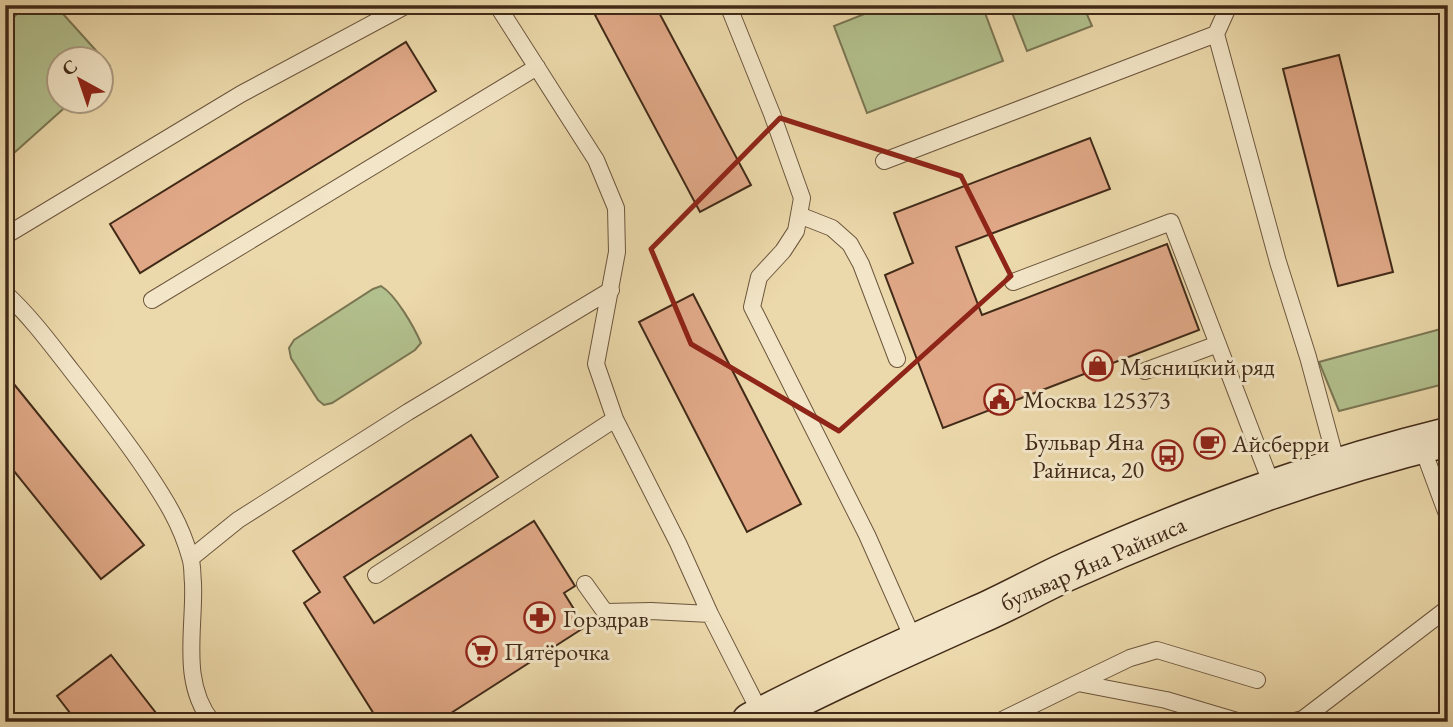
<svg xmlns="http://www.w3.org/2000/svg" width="1453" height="727" font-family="'EB Garamond',serif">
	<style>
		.green { fill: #b2c08d; stroke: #7a7552; stroke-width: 2 }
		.building { fill: #e0a887; stroke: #412a18; stroke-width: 2 }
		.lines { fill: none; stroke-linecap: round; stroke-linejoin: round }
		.lane-casing { stroke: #6c563d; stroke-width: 18 }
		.secondary-casing { stroke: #412a18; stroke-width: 41 }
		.lane { stroke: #f3e6c8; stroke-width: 16 }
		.secondary { stroke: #f3e6c8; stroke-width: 38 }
		.marked { fill: none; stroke: #8f2418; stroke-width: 5; stroke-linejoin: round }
		.labels { text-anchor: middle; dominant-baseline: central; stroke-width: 6; stroke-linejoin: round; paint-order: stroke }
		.poi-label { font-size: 24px; fill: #412a18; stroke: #f3e6c8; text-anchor: start }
		.street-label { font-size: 24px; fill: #412a18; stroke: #f3e6c8 }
	</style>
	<rect width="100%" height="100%" fill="#ecd9ab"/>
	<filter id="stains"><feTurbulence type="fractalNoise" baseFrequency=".00286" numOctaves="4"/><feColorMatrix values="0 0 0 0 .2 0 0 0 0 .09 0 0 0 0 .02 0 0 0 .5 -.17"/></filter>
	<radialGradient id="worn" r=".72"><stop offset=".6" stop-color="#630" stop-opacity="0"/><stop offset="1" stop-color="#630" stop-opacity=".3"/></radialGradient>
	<path class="green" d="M27,5H55L110,66L102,74V60H60V102H71L5,161V25Z
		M887,5H982L1003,61L867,113L834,26Z
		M1009,5H1083L1092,26L1027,51Z
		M381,286C396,295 414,327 421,343L415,350L332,403L324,405L318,400L291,358L289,348L294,340L373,289Z
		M1448,327V383L1339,411L1319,362Z"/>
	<path class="building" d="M614,5H655L751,185L700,212L595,15Z
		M406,42L436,91L140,273L110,224Z
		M1339,55L1393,272L1338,286L1283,69Z
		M1090,138L1110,189L956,247L982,315L1167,244L1199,330L943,428L885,275L913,263L894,213Z
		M693,294L801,504L747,532L639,322Z
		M5,373L144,545L101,579L5,460Z
		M471,435L498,477L344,577L374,623L534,521L575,586L564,593L585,627L437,722H379L304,603L320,592L293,551Z
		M111,655L163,722H77L57,696Z"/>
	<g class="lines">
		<defs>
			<path id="lane" d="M497,5L596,160L616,208L617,252L596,364L615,419L678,543L710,614
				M728,5L772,114L802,198L796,231L783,251L759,277L752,307L867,535L915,643
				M1216,34L1229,5
				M884,161L1216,34L1278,262L1308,357L1338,468
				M799,215L832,228L850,244L861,264L897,359
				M5,236L241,94L407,5
				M1013,282L1171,222L1273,488
				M5,293C30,316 50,343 71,370C97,403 123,436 147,472C165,499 181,524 190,557C193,565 192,574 193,583C195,629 180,682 212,722
				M152,300L537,67
				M1145,371L1218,344
				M1421,444L1448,517
				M191,558L238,520L408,412L611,290
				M376,575L615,419
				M585,584L605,612L651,611L710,614L762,716
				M1078,683L1130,658L1157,650L1257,680
				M5,712L10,722
				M998,722L1078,683L1166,700L1240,722
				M1291,722L1303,719L1448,608"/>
			<path id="secondary" d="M751,722C830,681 911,645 991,609C1017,597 1042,583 1068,571C1190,516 1317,469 1448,437"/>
		</defs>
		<use href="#lane" class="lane-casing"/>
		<use href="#secondary" class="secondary-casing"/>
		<use href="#lane" class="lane"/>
		<use href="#secondary" class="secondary"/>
	</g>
	<path class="marked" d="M780,118L961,176L1011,276L839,431L691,344L651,249Z"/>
	<defs>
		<symbol id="shop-ring" viewBox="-11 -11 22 22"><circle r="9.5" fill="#f3e6c8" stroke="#8f2418" stroke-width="1.5"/><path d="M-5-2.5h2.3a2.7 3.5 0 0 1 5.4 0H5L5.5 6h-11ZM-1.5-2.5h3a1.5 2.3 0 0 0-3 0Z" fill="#8f2418"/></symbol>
		<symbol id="civic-ring" viewBox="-11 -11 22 22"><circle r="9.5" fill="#f3e6c8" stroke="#8f2418" stroke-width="1.5"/><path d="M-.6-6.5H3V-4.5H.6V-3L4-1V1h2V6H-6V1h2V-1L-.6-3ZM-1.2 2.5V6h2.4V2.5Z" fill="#8f2418"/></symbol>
		<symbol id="cafe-ring" viewBox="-11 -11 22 22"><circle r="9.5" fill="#f3e6c8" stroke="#8f2418" stroke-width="1.5"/><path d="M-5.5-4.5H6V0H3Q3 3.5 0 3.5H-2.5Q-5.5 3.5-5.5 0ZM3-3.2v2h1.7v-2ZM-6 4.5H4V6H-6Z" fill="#8f2418"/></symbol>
		<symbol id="bus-ring" viewBox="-11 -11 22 22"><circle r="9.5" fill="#f3e6c8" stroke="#8f2418" stroke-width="1.5"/><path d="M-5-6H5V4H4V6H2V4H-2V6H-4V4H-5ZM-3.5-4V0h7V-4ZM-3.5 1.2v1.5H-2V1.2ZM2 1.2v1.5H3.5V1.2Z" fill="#8f2418"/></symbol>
		<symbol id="pharmacy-ring" viewBox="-11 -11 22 22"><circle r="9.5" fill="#f3e6c8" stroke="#8f2418" stroke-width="1.5"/><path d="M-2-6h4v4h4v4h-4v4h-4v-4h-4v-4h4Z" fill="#8f2418"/></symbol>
		<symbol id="supermarket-ring" viewBox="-11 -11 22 22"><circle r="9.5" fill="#f3e6c8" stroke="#8f2418" stroke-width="1.5"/><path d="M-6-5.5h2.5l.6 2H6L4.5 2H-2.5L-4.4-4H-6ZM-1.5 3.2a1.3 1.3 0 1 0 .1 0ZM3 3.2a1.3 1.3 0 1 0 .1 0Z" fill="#8f2418"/></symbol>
	</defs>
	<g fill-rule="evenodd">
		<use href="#shop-ring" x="1080" y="348" width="35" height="35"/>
		<use href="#civic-ring" x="982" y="382" width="35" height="35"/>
		<use href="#cafe-ring" x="1192" y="426" width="35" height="35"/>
		<use href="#bus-ring" x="1150" y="438" width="35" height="35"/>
		<use href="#pharmacy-ring" x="522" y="600" width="35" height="35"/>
		<use href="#supermarket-ring" x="464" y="634" width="35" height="35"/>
	</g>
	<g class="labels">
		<g class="poi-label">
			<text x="1120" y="366">Мясницкий ряд</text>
			<text x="1023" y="399">Москва 125373</text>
			<text x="1144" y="441" text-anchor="end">Бульвар Яна<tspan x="1144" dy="28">Райниса, 20</tspan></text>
			<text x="1232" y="443">Айсберри</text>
			<text x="563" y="618">Горздрав</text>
			<text x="504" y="651">Пятёрочка</text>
		</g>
		<g class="street-label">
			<text transform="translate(1093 563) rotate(-24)">бульвар Яна Райниса</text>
		</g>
	</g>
	<rect width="1453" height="727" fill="none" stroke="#ecd9ab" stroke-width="28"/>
	<rect x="7" y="7" width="1439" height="713" fill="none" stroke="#412a18" stroke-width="3.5"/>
	<rect x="14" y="14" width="1425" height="699" fill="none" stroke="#412a18" stroke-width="2"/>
	<g transform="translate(80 80) rotate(320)"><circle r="33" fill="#f3e6c8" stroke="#ac9b82" stroke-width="2"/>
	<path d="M0-5L12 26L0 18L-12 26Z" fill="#8f2418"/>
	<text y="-10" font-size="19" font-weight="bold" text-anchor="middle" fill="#412a18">С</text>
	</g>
	<rect width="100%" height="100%" filter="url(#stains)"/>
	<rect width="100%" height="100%" fill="url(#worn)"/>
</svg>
